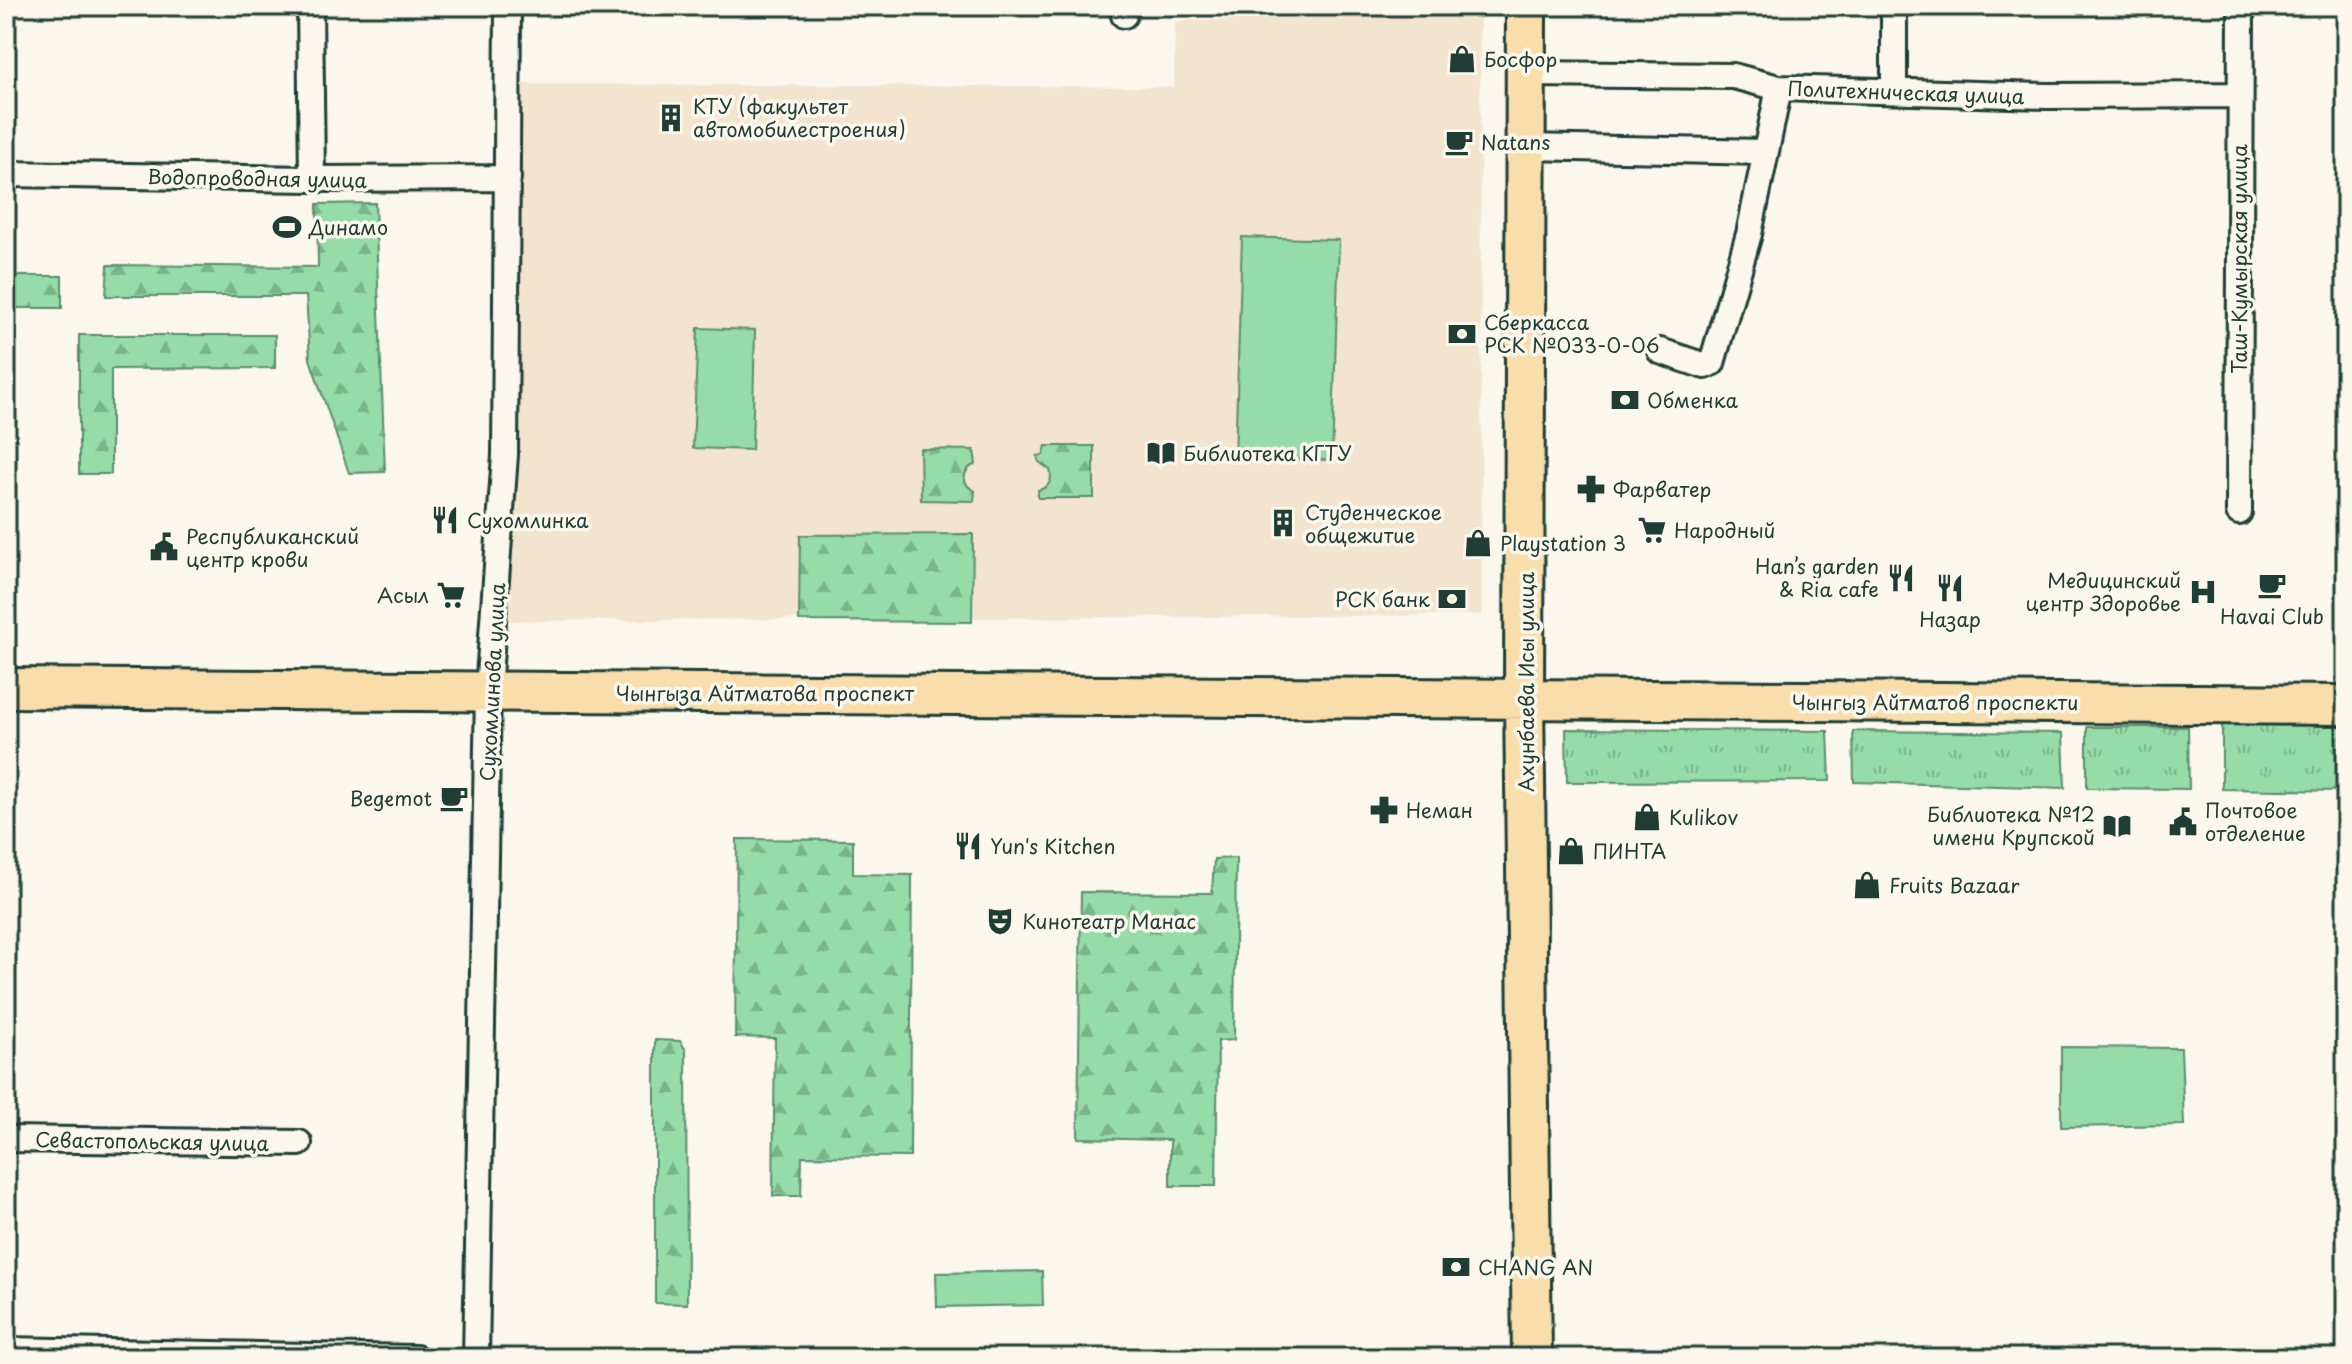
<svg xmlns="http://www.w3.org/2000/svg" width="2352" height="1364" font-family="'Playpen Sans',sans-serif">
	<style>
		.built { fill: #f3e4d0 }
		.grass { fill: url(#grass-tufts); stroke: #5a8c6e; stroke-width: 2 }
		.forest { fill: url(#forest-firs); stroke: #5a8c6e; stroke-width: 2 }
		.park { fill: #96dca9; stroke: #5a8c6e; stroke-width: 2 }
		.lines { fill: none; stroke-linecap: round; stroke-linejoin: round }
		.minor-casing { stroke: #1f3d34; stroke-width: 30 }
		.primary-casing { stroke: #1f3d34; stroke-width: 44 }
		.minor { stroke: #fbf7ec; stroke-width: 24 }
		.primary { stroke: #f9deab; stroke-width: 38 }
		.labels { text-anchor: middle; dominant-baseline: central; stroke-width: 7; stroke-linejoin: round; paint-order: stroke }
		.poi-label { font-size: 20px; fill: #1f3d34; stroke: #fbf7ec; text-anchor: start }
		.street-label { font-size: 20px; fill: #1f3d34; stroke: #fbf7ec }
	</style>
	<defs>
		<pattern id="grass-tufts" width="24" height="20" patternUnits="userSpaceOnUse" patternTransform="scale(2)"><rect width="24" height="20" fill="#96dca9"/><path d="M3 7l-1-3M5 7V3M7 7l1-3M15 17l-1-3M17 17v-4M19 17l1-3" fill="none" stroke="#7ab48a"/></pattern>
		<pattern id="forest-firs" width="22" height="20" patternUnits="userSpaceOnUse" patternTransform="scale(2)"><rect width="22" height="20" fill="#96dca9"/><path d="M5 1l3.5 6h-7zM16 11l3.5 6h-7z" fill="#7ab48a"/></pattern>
	</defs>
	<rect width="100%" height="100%" fill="#fbf7ec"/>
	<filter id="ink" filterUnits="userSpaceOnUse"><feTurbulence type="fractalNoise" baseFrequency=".0125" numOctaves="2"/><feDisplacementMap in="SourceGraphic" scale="16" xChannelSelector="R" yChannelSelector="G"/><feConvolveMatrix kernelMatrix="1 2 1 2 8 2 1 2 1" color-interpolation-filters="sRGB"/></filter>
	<g filter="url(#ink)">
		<path class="built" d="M1480,13L1482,615L510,621L512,84L1174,87L1175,21Z"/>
		<path class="grass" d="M2222,723L2346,726V791L2222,789Z
			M2087,727H2188L2189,789L2087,788Z
			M1566,729L1828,731L1830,781L1567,782Z
			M1853,731L2063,733L2065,788L1854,782Z"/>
		<path class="forest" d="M375,203L385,472L349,473L310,359L306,296H106L108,265L318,267L317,204Z
			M6,276H62V308H6Z
			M79,335H275V368L111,369V474H79Z
			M1046,446H1094V498H1038V490C1049,488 1053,480 1050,470L1039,462L1037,456L1043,455Z
			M920,449L974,450L976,464C961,470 961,484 975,491L974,501L921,500Z
			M973,534L972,622L799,621L800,535Z
			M737,839L853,840V874L912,875L910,1157L802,1156L801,1196H773L775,1038L735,1037Z
			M1236,858L1234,1040L1218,1041L1216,1186H1170V1140L1078,1138L1081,892L1212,893L1214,859Z
			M655,1040L680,1041L686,1050L687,1304L655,1303Z"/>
		<path class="park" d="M1242,237L1339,240L1332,460L1235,458Z
			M698,328L755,330L752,450L693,448Z
			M2061,1047L2181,1048L2184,1125L2061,1127Z
			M1042,1271L1043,1305L937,1307L936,1273Z"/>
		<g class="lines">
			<defs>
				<path id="minor" d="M310,6L312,179
					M1124,15V6
					M1526,74L1733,76L1779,88L2046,96L2240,95
					M1894,89V6
					M1526,147L1765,152
					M6,174L312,179L508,178
					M1660,351L1705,366L1712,363L1749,234L1779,88
					M2239,512L2241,6
					M6,1139L299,1143
					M6,1350L416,1358
					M476,1358L488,691L505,455L508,6"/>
				<path id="primary" d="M1526,6L1524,699L1532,1358
					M6,688L2346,705"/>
			</defs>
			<use href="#minor" class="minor-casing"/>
			<use href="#primary" class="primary-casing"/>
			<use href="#minor" class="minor"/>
			<use href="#primary" class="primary"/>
		</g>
	</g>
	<defs>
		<symbol id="shop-bare" viewBox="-9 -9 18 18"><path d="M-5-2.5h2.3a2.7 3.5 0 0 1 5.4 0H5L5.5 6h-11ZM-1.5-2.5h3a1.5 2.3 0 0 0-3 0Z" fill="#1f3d34" stroke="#fbf7ec" stroke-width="2.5" paint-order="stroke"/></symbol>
		<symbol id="building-bare" viewBox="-9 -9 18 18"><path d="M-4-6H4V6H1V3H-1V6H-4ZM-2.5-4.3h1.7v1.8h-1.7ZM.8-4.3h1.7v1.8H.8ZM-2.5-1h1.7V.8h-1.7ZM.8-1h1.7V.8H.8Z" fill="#1f3d34" stroke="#fbf7ec" stroke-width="2.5" paint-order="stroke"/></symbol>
		<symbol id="cafe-bare" viewBox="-9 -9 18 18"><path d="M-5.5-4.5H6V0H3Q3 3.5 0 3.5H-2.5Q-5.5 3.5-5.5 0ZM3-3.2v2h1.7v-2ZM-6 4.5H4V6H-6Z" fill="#1f3d34" stroke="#fbf7ec" stroke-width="2.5" paint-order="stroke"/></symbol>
		<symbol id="stadium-bare" viewBox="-9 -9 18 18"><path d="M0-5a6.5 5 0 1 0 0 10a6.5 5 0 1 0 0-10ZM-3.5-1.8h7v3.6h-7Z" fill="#1f3d34" stroke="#fbf7ec" stroke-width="2.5" paint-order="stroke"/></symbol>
		<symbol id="bank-bare" viewBox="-9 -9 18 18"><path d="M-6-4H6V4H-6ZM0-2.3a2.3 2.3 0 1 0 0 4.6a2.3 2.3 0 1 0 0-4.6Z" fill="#1f3d34" stroke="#fbf7ec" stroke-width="2.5" paint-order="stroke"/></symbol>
		<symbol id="library-bare" viewBox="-9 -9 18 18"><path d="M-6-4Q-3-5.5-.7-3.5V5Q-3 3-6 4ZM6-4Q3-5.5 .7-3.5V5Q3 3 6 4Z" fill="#1f3d34" stroke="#fbf7ec" stroke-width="2.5" paint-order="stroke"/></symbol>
		<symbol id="pharmacy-bare" viewBox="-9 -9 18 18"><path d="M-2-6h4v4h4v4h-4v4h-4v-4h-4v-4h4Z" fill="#1f3d34" stroke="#fbf7ec" stroke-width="2.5" paint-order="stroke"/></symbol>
		<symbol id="restaurant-bare" viewBox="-9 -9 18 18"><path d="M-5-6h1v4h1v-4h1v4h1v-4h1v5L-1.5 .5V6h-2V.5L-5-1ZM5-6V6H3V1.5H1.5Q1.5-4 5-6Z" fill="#1f3d34" stroke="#fbf7ec" stroke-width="2.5" paint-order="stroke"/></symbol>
		<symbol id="supermarket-bare" viewBox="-9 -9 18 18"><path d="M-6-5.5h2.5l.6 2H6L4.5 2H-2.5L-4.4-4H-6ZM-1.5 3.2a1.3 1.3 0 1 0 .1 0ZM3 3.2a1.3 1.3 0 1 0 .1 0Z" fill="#1f3d34" stroke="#fbf7ec" stroke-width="2.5" paint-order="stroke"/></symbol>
		<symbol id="civic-bare" viewBox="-9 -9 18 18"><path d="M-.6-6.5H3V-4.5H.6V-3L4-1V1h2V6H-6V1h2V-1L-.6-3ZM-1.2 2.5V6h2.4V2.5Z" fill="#1f3d34" stroke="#fbf7ec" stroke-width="2.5" paint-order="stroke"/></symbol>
		<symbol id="hospital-bare" viewBox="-9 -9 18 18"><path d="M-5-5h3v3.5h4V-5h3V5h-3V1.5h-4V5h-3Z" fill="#1f3d34" stroke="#fbf7ec" stroke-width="2.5" paint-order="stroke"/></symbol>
		<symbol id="theatre-bare" viewBox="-9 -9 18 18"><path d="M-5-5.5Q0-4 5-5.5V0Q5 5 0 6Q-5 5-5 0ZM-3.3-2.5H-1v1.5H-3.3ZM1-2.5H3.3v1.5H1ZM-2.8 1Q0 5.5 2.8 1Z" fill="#1f3d34" stroke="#fbf7ec" stroke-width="2.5" paint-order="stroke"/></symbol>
	</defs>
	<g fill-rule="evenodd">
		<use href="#shop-bare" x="1442" y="39" width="40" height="40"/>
		<use href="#building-bare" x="651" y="98" width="40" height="40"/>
		<use href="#cafe-bare" x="1439" y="122" width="40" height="40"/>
		<use href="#stadium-bare" x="267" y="207" width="40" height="40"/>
		<use href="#bank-bare" x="1442" y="314" width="40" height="40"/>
		<use href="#bank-bare" x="1605" y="380" width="40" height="40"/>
		<use href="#library-bare" x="1141" y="433" width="40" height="40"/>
		<use href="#pharmacy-bare" x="1571" y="469" width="40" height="40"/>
		<use href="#restaurant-bare" x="425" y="500" width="40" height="40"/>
		<use href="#building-bare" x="1263" y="503" width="40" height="40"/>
		<use href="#supermarket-bare" x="1632" y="510" width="40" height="40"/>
		<use href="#shop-bare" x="1458" y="523" width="40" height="40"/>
		<use href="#civic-bare" x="144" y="527" width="40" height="40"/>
		<use href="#restaurant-bare" x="1881" y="558" width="40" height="40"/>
		<use href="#cafe-bare" x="2252" y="565" width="40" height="40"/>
		<use href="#restaurant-bare" x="1930" y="568" width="40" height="40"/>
		<use href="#hospital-bare" x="2183" y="572" width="40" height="40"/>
		<use href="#supermarket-bare" x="431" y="575" width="40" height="40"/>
		<use href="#bank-bare" x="1432" y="579" width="40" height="40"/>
		<use href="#cafe-bare" x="434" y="778" width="40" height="40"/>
		<use href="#pharmacy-bare" x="1364" y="790" width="40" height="40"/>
		<use href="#shop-bare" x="1627" y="797" width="40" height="40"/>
		<use href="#civic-bare" x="2163" y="802" width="40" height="40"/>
		<use href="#library-bare" x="2097" y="806" width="40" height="40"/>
		<use href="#restaurant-bare" x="948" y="826" width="40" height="40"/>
		<use href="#shop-bare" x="1551" y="831" width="40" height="40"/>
		<use href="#shop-bare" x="1847" y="865" width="40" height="40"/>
		<use href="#theatre-bare" x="980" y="901" width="40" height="40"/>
		<use href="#bank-bare" x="1436" y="1247" width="40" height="40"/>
	</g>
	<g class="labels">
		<g class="poi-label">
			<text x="1484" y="59">Босфор</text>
			<text x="693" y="106">КТУ (факультет<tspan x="693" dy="23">автомобилестроения)</tspan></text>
			<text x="1481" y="142">Natans</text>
			<text x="309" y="227">Динамо</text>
			<text x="1484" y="322">Сберкасса<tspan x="1484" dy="23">РСК №033-0-06</tspan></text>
			<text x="1647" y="400">Обменка</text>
			<text x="1183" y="453">Библиотека КГТУ</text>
			<text x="1613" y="489">Фарватер</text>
			<text x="1305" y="512">Студенческое<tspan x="1305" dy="23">общежитие</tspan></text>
			<text x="467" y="520">Сухомлинка</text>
			<text x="1674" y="530">Народный</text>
			<text x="186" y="536">Республиканский<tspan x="186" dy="23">центр крови</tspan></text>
			<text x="1500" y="543">Playstation 3</text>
			<text x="1879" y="566" text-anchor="end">Han’s garden<tspan x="1879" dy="23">&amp; Ria cafe</tspan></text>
			<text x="2181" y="580" text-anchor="end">Медицинский<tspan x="2181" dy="23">центр Здоровье</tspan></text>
			<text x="429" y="595" text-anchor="end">Асыл</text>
			<text x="1430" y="599" text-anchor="end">РСК банк</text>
			<text x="2272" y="616" text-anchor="middle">Havai Club</text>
			<text x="1950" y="619" text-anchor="middle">Назар</text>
			<text x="432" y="798" text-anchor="end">Begemot</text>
			<text x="1406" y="810">Неман</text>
			<text x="2205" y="810">Почтовое<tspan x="2205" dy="23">отделение</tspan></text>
			<text x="2095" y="814" text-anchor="end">Библиотека №12<tspan x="2095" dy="23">имени Крупской</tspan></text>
			<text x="1669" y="817">Kulikov</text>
			<text x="990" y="846">Yun's Kitchen</text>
			<text x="1593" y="851">ПИНТА</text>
			<text x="1889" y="885">Fruits Bazaar</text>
			<text x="1022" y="921">Кинотеатр Манас</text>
			<text x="1478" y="1267">CHANG AN</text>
		</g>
		<g class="street-label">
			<text transform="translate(1906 92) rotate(2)">Политехническая улица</text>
			<text transform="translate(257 178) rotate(1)">Водопроводная улица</text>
			<text transform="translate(2239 259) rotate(-90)">Таш-Кумырская улица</text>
			<text transform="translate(492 682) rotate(-87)">Сухомлинова улица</text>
			<text transform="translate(1526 682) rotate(-90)">Ахунбаева Исы улица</text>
			<text x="765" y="693">Чынгыза Айтматова проспект</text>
			<text x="1935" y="702">Чынгыз Айтматов проспекти</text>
			<text transform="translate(152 1141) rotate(1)">Севастопольская улица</text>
		</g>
	</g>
	<rect width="2352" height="1364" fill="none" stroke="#fbf7ec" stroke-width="32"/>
	<rect x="16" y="16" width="2320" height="1332" fill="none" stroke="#1f3d34" stroke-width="3" filter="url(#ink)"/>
</svg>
